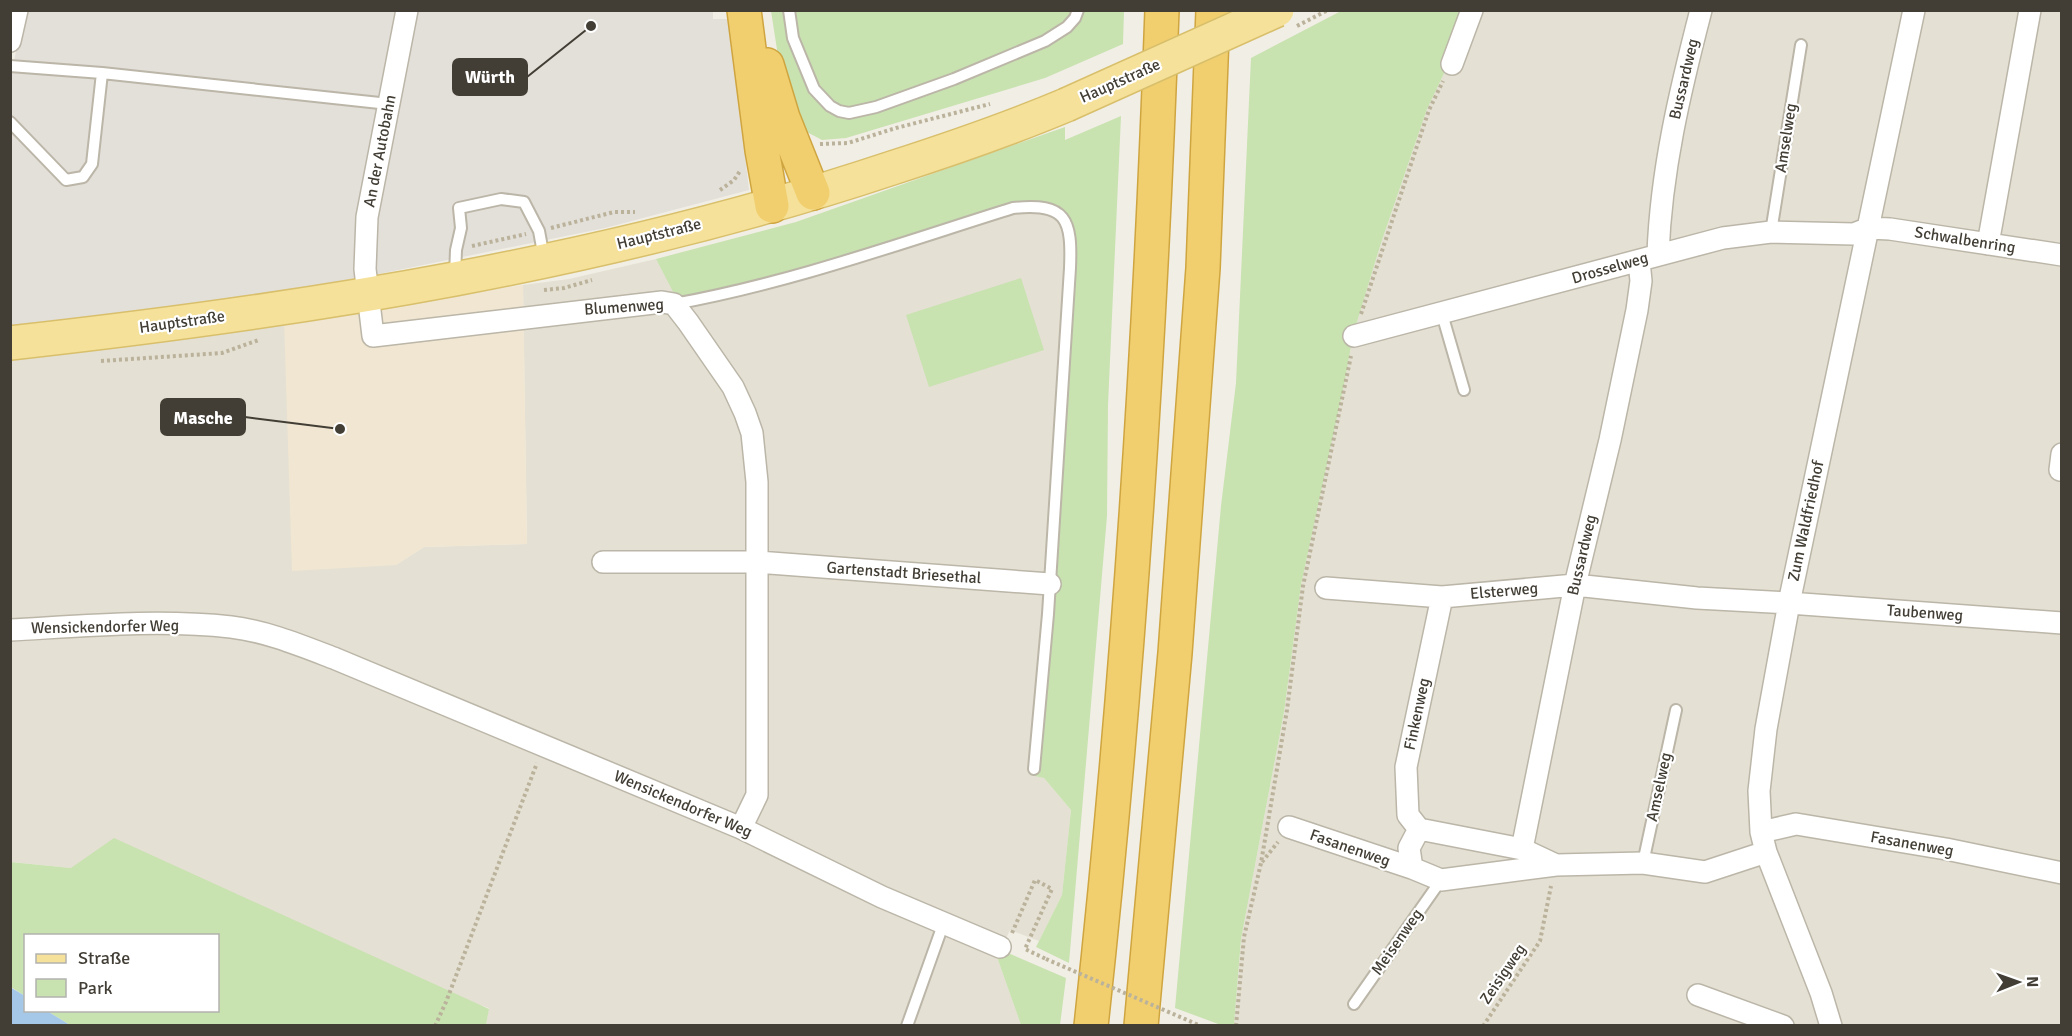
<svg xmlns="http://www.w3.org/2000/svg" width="2072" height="1036" font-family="Signika,sans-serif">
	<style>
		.residential { fill: #e4e0d3 }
		.commercial { fill: #f1e6d1 }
		.industrial { fill: #e3dfd9 }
		.green { fill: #c8e2b0 }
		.water { fill: #a5c8e9 }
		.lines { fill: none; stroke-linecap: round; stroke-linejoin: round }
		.service-casing { stroke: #bbb6a8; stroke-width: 14 }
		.minor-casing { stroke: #bbb6a8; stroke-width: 24 }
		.primary-casing { stroke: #d8bf6b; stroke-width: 36 }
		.motorway-casing { stroke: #cfa540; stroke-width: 36 }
		.path { stroke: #bbb29b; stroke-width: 4; stroke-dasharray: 3 3; stroke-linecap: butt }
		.service { stroke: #fff; stroke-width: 10 }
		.minor { stroke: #fff; stroke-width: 21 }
		.primary { stroke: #f5e199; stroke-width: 33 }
		.motorway { stroke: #f1cf6f; stroke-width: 33 }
		.primary-bridge-casing { stroke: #d8bf6b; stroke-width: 36; stroke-linecap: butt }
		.path-bridge { stroke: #bbb29b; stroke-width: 4; stroke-dasharray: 3 3; stroke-linecap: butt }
		.primary-bridge { stroke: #f5e199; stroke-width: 33 }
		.labels { text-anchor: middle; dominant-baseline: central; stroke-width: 4.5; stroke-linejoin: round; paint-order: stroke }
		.street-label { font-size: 16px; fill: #423e35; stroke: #fff }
		.leader { fill: none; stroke: #423e35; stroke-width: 2 }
		.callout-dot { fill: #423e35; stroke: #fff; stroke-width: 2 }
		.callout { fill: #423e35; stroke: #423e35; stroke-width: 2 }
		.callout-label { font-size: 18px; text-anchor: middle; font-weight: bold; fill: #fff }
	</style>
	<rect width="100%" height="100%" fill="#f1eee5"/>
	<path class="residential" d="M1468,11H2061V1025L1234,1026L1241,939L1284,712L1301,585L1345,380L1353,335L1381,243L1427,109L1449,63Z
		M1033,211L1047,213L1058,221L1064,227L1066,235L1046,616L1031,775L1044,778L1071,810L1062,895L1039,941L1010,930L997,957L1021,1025H486L489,1008L71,868L11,862L10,355L284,319L396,565L424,547L527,544L523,285L569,279L656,259L682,307L761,290L1018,212Z"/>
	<path class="commercial" d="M523,285L527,544L424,547L396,565L292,571L284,319Z"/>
	<path class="industrial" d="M713,10V19H729L749,190L605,228L290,292L11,326L10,79L25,11Z"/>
	<path class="green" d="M771,11H1124L1123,44L1045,78L846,138L822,140L805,131L781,75Z
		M1341,11H1468L1449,63L1427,109L1381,243L1353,335L1345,380L1301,585L1284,712L1241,939L1234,1025H1221L1175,1008L1221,506L1236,383L1251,58Z
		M1121,116L1108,405L1107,516L1069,963L1036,947L1062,895L1071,810L1044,778L1030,775L1046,616L1066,268L1064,227C1050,212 1037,210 1018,212L761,290L681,307L656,259L796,222L1065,127V140Z
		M1021,278L1044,350L929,387L906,315Z
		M114,838L489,1009L486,1025H70L47,1011L218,1010V936H26L25,996L11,987L10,862L71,868Z
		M1001,950L1066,978L1060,1025H1021L997,957Z"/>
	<path class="water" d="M10,987L25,996L26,1010L47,1011L70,1025H11Z"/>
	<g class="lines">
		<defs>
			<path id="service" d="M789,10L793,38L814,89L830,106L839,111L849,113L876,107L954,79L1045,41L1067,27L1075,18L1078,10
				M10,66L102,73
				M10,122L66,180L83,177L92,164L102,73L389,104
				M1771,232L1801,45
				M455,276L456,250L461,228L459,208L501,199L524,202L539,231L544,258
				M674,304C790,283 901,243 1013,208C1067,202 1072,220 1070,268L1048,614L1034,769
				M1442,314L1464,390
				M1643,863L1676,710
				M1354,1004L1441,880
				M907,1026L944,922"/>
			<path id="minor" d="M407,10L367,217L365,269L373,336L662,302L674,304L688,322L733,387L745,413L752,433L757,482V795L741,828
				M10,41L17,10
				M1452,64L1472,10
				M1988,244L2030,10
				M1658,254C1661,171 1680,91 1701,10
				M1354,336L1723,238L1771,232L1854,234L1869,228L1890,229L2062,255
				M2060,470L2062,454
				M603,562H757L1050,584
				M1326,588L1442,597L1575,585L1697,598L1789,603L2062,623
				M10,630C83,626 158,619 231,627C266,631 302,646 336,659L741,828L882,897L1000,947
				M1289,827L1412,868
				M1419,829L1408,815L1406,767L1442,597
				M1761,832L1796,824L1946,849L2062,873
				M1522,849L1575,585L1610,440L1637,310L1641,281L1639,261
				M1556,865L1441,880L1412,868L1409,848L1419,829L1522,849L1556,865L1643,863L1705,872L1766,852
				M1698,995L1783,1026
				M1831,1026L1821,993L1766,852L1761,832L1759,791L1766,729L1789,603L1914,10"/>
			<path id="primary" d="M10,343C308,310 607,263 892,168C951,149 1009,129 1066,105"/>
			<path id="motorway" d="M744,10L762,150L772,206
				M767,65L783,118L813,193
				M1091,1026C1128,688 1150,349 1162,10
				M1141,1026L1175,653L1203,268L1213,10"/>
		</defs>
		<use href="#service" class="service-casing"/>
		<use href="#minor" class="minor-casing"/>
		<use href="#primary" class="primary-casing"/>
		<use href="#motorway" class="motorway-casing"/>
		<path class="path" d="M1297,26L1328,10
			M820,144L848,143L896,128L990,104
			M720,190L734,180L740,171
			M551,228L614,212H635
			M472,246L526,234
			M544,290L564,288L592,280
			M1361,314L1429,110L1443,81
			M101,361L222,353L259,340
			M1262,862L1278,842
			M1012,933L1035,880L1052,889L1025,949L1046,959
			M435,1026L446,1002L537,763
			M1236,1026L1244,937L1261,863L1287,710L1303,586L1351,356
			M1483,1026L1540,941L1551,886"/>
		<use href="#service" class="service"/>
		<use href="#minor" class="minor"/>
		<use href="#primary" class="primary"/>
		<use href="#motorway" class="motorway"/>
		<defs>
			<path id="primary-bridge" d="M1066,105L1277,10"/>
		</defs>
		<use href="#primary-bridge" class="primary-bridge-casing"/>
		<path class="path-bridge" d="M1046,959L1201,1026"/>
		<use href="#primary-bridge" class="primary-bridge"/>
	</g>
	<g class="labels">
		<g class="street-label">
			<text transform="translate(1684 79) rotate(-77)">Bussardweg</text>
			<text transform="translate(1120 81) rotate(-24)">Hauptstraße</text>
			<text transform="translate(1786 138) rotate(-81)">Amselweg</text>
			<text transform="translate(380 151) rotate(-79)">An der Autobahn</text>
			<text transform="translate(659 234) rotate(-14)">Hauptstraße</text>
			<text transform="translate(1965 240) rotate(9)">Schwalbenring</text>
			<text transform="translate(1610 268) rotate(-16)">Drosselweg</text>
			<text transform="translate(624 307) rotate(-4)">Blumenweg</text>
			<text transform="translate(182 322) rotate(-8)">Hauptstraße</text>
			<text transform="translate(1806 521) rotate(-78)">Zum Waldfriedhof</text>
			<text transform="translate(1582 555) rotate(-77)">Bussardweg</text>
			<text transform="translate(904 573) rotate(4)">Gartenstadt Briesethal</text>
			<text transform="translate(1504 591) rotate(-5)">Elsterweg</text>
			<text transform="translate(1925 613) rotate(4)">Taubenweg</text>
			<text transform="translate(105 627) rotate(-1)">Wensickendorfer Weg</text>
			<text transform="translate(1417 714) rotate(-78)">Finkenweg</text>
			<text transform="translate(1659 787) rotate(-78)">Amselweg</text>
			<text transform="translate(683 804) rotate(23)">Wensickendorfer Weg</text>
			<text transform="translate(1912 844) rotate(10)">Fasanenweg</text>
			<text transform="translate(1350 848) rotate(19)">Fasanenweg</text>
			<text transform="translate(1397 942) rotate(-55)">Meisenweg</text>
			<text transform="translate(1503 974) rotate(-56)">Zeisigweg</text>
		</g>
	</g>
	<path class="leader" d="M591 26L527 77M340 429L245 417"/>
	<g class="callout-dot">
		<circle cx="591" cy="26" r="6"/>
		<circle cx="340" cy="429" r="6"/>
	</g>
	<g class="callout">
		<rect x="453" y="59" width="74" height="36" rx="6"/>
		<rect x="161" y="399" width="84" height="36" rx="6"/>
	</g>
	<g class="callout-label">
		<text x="490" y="83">Würth</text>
		<text x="203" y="424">Masche</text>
	</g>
	<rect width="2072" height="1036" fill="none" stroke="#423e35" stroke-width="24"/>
	<rect x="24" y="934" width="195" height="78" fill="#ffffff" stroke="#b3b2ae" stroke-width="1.5"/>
	<rect x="36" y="954" width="30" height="9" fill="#f5e199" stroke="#b3b2ae" stroke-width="1.5"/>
	<text x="78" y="964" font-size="18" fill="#423e35">Straße</text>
	<rect x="36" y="979" width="30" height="18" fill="#c8e2b0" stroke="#b3b2ae" stroke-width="1.5"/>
	<text x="78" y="994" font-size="18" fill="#423e35">Park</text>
	<g transform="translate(2018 982) rotate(89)" stroke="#ffffff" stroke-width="4.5" paint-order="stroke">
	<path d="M0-4.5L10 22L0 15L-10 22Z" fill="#423e35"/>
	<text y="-9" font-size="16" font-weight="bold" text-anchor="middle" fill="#423e35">N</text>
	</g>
</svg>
